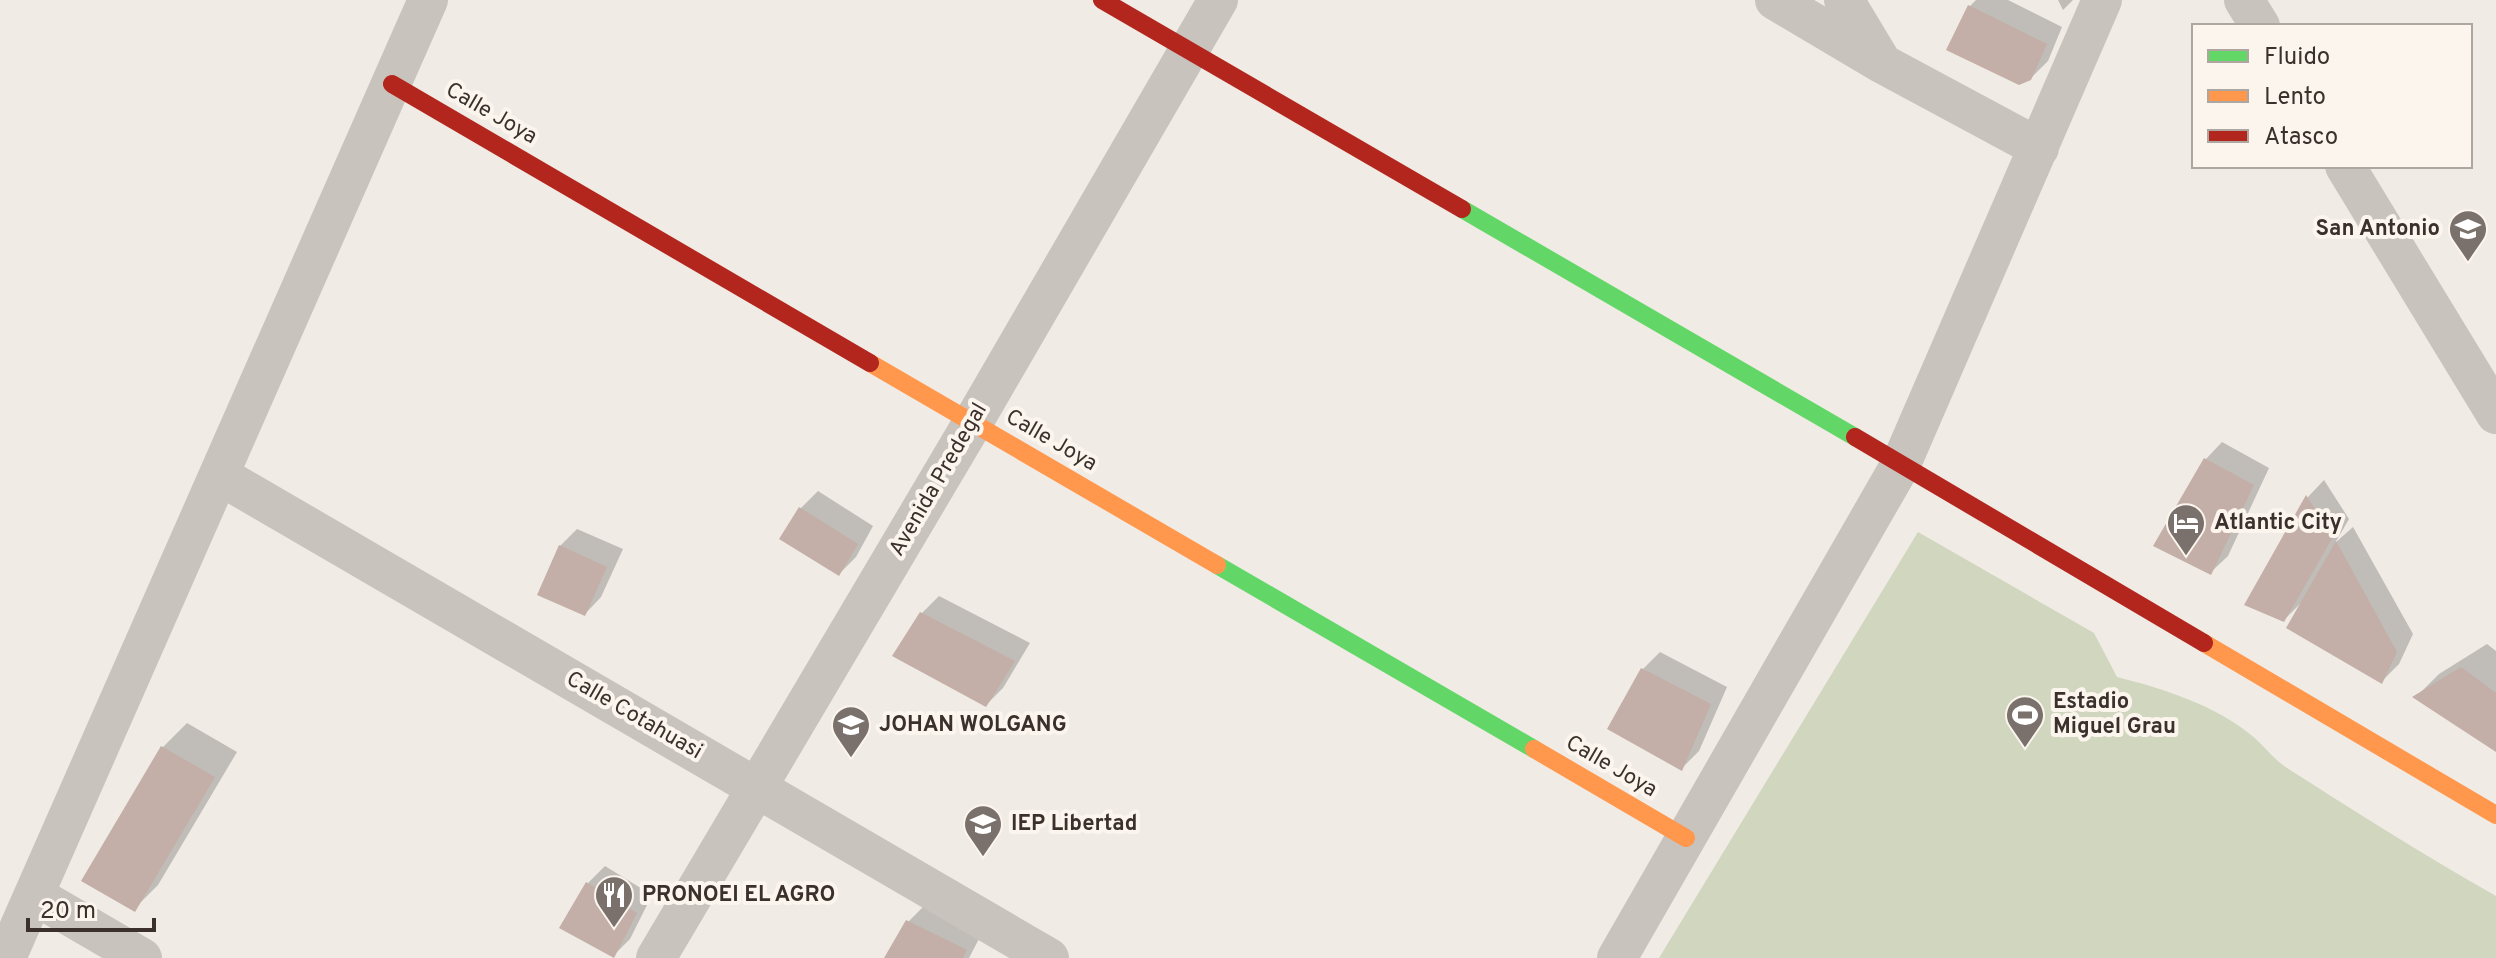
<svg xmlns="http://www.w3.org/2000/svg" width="2496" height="958" font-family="Overpass,sans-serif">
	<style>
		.green { fill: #d1d6bf }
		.shadow { fill: #0003 }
		.building { fill: #c3afa7 }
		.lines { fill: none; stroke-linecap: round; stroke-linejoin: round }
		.street { stroke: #c9c3be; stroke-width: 40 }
		.fast { stroke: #63d668; stroke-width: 18 }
		.slow { stroke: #ff974d; stroke-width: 18 }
		.jam { stroke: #b3261e; stroke-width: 18 }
		.labels { text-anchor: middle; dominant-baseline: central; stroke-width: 8; stroke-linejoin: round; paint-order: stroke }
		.street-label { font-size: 22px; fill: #3b302b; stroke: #fbf5ee }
		.poi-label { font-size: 22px; font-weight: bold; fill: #3b302b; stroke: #fbf5ee; text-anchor: start }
	</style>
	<rect width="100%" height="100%" fill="#f0ebe5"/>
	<path class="green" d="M1918,532L2094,633L2117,677C2161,688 2215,705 2251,735C2264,745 2273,759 2287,768C2356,812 2425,856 2496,896V958H1659Z"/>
	<path class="shadow" d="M1976,0H2008L2062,27L2048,61L2030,79L1970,6Z
		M2058,0H2073L2063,10Z
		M2222,442L2269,468L2228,556L2211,572L2206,459Z
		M2324,480L2349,519L2335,543L2353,527L2413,634L2399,664L2382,681L2303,601L2284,620L2246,604L2308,497Z
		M818,491L873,526L856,557L839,574L781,539L801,508Z
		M577,529L623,549L601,597L585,614L560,546Z
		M939,596L1030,643L1003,688L986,705L895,655L922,613Z
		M2487,644L2496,651V749L2416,697L2439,674Z
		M1660,652L1727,687L1699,751L1682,768L1643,669Z
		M187,723L237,752L158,885L134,909L163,747Z
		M605,866L652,895L630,939L614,955L588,883Z
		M925,905L982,933L969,958H887L908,922Z"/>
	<path class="building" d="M1968,5L2047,44L2031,80L2019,85L1946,50Z
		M2204,458L2254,485L2211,575L2153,546Z
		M2306,495L2333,537L2284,622L2244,605Z
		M799,507L858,544L839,576L779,539Z
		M2336,541L2397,652L2382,684L2286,628Z
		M559,545L607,567L585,616L537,595Z
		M920,612L1015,661L986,707L892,656Z
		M2461,667L2496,693V752L2412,697Z
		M1641,668L1711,704L1682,771L1607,729Z
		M161,746L215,777L135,912L81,881Z
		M586,882L637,913L614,958L559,928Z
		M906,920L967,950L963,958H884Z"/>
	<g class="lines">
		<path class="street" d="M1775,0L1883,64L2039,148
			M1844,0L1879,58
			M2244,0L2260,26
			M2345,166L2496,414
			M219,475L1049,958
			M34,895L142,958
			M6,958L428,0
			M656,958L972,424L1218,0
			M1617,958L1901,464L2102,0"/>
		<path class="fast" d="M1462,209L1855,437
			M1217,565L1534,749"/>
		<path class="slow" d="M870,363L1217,565
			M2204,643L2496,815
			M1534,749L1686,838"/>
		<path class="jam" d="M1102,0L1462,209
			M392,84L870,363
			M1855,437L2204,643"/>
	</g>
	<defs>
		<symbol id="school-pin" viewBox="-11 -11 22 30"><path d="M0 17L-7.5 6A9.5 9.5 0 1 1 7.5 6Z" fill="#7a716c" stroke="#fbf5ee"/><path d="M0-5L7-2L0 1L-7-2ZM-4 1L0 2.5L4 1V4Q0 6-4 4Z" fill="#fff"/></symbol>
		<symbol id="hotel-pin" viewBox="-11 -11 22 30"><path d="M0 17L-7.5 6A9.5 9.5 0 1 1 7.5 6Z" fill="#7a716c" stroke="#fbf5ee"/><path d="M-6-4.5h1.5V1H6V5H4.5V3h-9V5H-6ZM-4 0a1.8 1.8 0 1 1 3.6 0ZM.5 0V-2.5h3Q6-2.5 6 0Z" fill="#fff"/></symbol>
		<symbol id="stadium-pin" viewBox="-11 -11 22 30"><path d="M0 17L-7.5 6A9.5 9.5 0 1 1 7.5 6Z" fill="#7a716c" stroke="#fbf5ee"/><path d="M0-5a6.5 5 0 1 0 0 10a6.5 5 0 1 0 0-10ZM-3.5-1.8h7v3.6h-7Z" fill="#fff"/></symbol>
		<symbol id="university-pin" viewBox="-11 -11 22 30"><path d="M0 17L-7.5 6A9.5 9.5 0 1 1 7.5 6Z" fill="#7a716c" stroke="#fbf5ee"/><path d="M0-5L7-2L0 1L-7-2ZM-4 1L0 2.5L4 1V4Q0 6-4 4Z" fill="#fff"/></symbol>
		<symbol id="restaurant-pin" viewBox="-11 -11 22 30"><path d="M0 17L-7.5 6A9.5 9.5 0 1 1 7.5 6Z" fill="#7a716c" stroke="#fbf5ee"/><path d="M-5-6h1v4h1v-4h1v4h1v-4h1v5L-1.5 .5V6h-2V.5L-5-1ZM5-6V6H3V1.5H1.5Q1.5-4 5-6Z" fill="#fff"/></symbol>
	</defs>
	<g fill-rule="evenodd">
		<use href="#school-pin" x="2446" y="207" width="44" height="60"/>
		<use href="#hotel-pin" x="2164" y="501" width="44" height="60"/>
		<use href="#stadium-pin" x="2003" y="693" width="44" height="60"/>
		<use href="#university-pin" x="829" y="703" width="44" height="60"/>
		<use href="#school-pin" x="961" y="802" width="44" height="60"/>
		<use href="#restaurant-pin" x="592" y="873" width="44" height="60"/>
	</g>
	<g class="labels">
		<g class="street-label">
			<text transform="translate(491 114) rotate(30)">Calle Joya</text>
			<text transform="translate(1051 441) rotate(30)">Calle Joya</text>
			<text transform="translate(939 480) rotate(-60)">Avenida Predegal</text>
			<text transform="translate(634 716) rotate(30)">Calle Cotahuasi</text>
			<text transform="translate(1611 767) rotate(30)">Calle Joya</text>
		</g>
		<g class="poi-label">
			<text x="2440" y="229" text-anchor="end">San Antonio</text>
			<text x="2214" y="523">Atlantic City</text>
			<text x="2053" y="702">Estadio<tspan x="2053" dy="25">Miguel Grau</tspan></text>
			<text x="879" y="725">JOHAN WOLGANG</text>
			<text x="1011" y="824">IEP Libertad</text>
			<text x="642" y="895">PRONOEI EL AGRO</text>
		</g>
	</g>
	<rect x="2192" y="24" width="280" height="144" fill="#fbf5ee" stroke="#aea6a0" stroke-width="2"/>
	<rect x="2208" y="50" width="40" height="12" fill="#63d668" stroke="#aea6a0" stroke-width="2"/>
	<text x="2264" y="64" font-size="24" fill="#3b302b">Fluido</text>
	<rect x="2208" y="90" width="40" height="12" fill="#ff974d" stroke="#aea6a0" stroke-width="2"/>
	<text x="2264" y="104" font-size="24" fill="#3b302b">Lento</text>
	<rect x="2208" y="130" width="40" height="12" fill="#b3261e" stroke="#aea6a0" stroke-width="2"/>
	<text x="2264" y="144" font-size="24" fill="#3b302b">Atasco</text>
	<path d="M28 918v12h126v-12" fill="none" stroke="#3b302b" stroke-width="4"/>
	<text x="40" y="918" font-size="24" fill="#3b302b" stroke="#fbf5ee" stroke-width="6" paint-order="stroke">20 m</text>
</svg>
